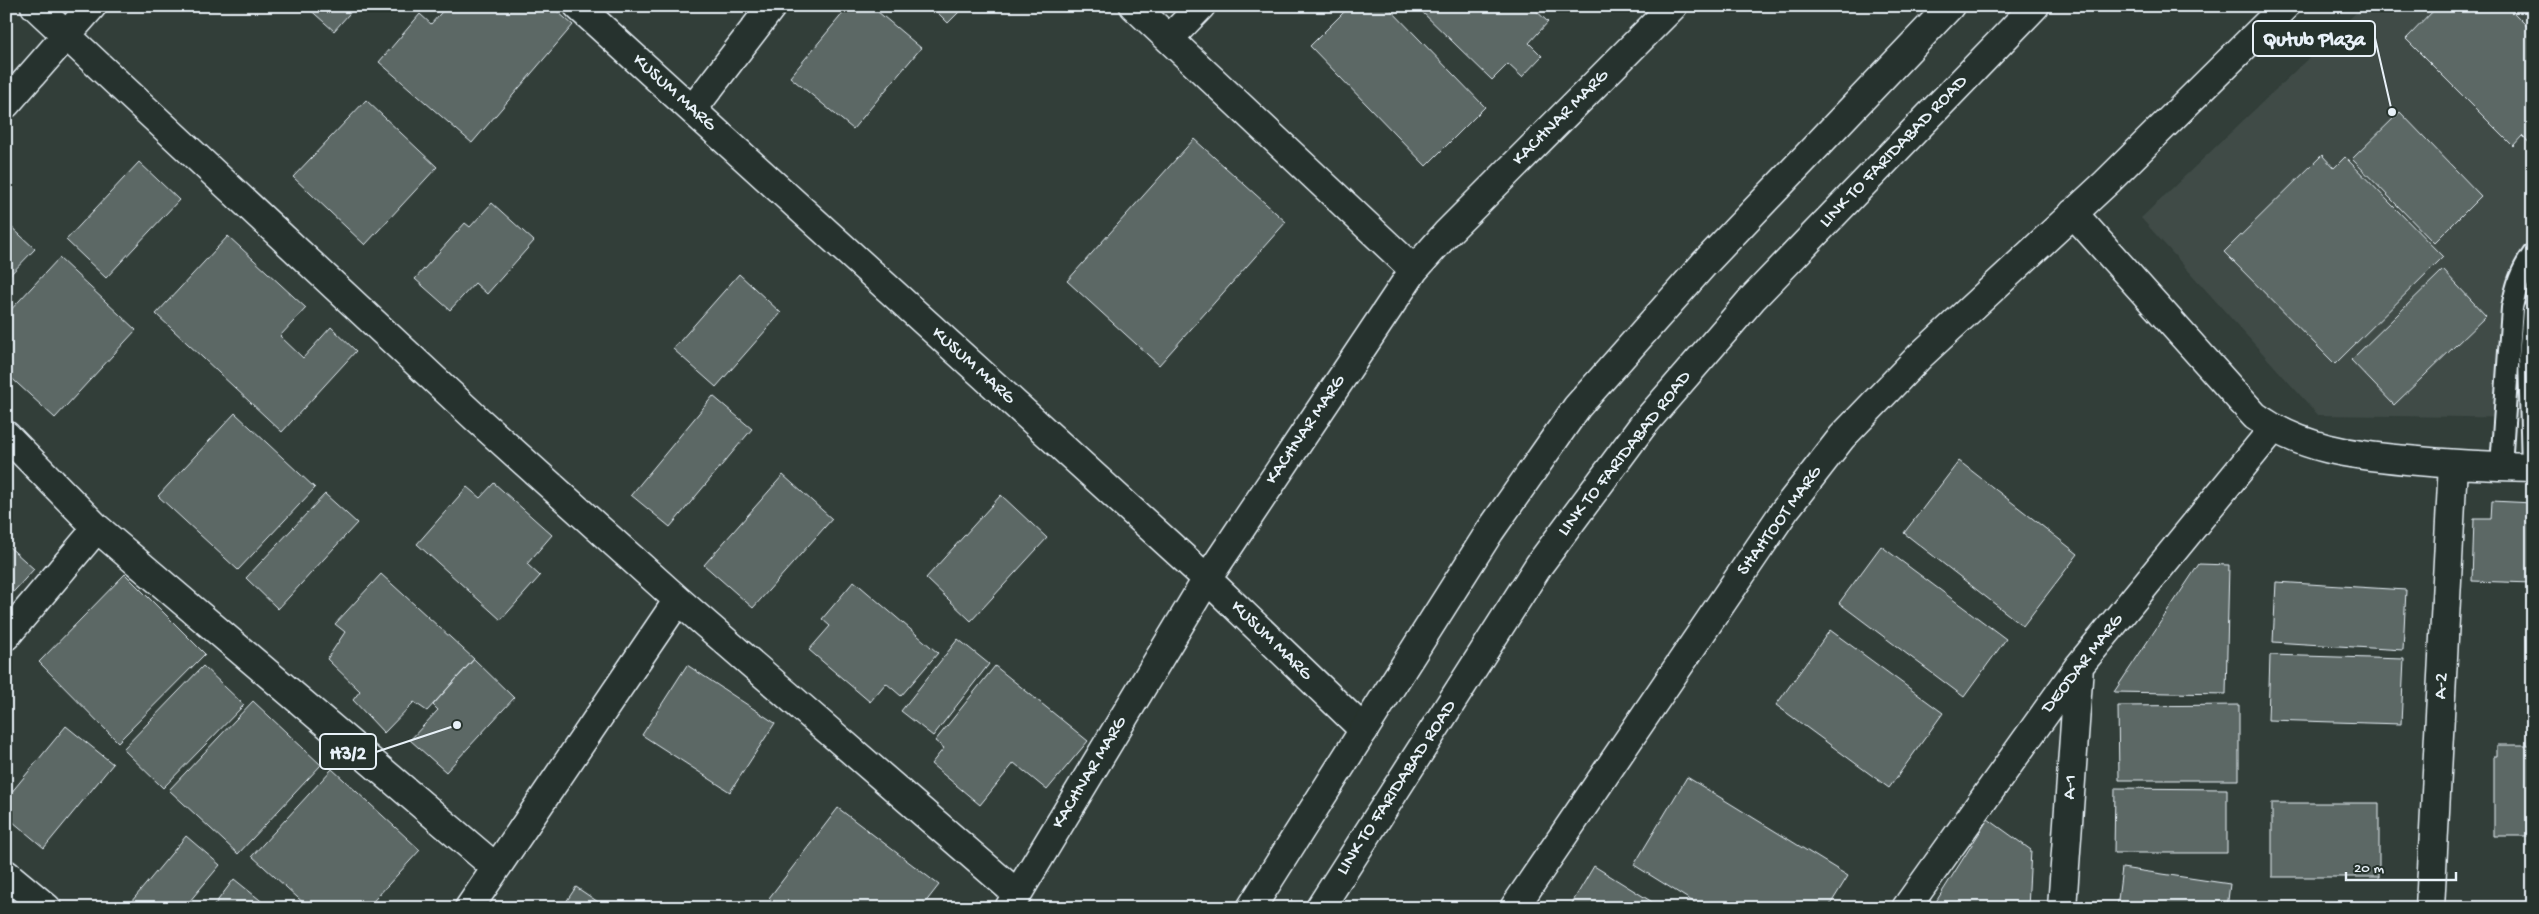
<svg xmlns="http://www.w3.org/2000/svg" width="2539" height="914" font-family="'Gochi Hand',sans-serif">
	<style>
		.built { fill: #3f4b46 }
		.building { fill: #5c6865; stroke: #e8f1f8 }
		.lines { fill: none; stroke-linecap: round; stroke-linejoin: round }
		.service-casing { stroke: #e8f1f8; stroke-width: 24 }
		.minor-casing { stroke: #e8f1f8; stroke-width: 31 }
		.primary-casing { stroke: #e8f1f8; stroke-width: 31 }
		.service { stroke: #26332d; stroke-width: 20 }
		.minor { stroke: #26332d; stroke-width: 28 }
		.primary { stroke: #26332d; stroke-width: 28 }
		.labels { text-anchor: middle; dominant-baseline: central; stroke-width: 4; stroke-linejoin: round; paint-order: stroke }
		.street-label { font-size: 19px; fill: #e8f1f8; stroke: #26332d }
		.leader { fill: none; stroke: #e8f1f8; stroke-width: 2 }
		.callout-dot { fill: #e8f1f8; stroke: #26332d; stroke-width: 2 }
		.callout { fill: #26332d; stroke: #e8f1f8; stroke-width: 2 }
		.callout-label { font-size: 20px; text-anchor: middle; font-weight: bold; fill: #e8f1f8 }
	</style>
	<rect width="100%" height="100%" fill="#323e39"/>
	<filter id="ink" filterUnits="userSpaceOnUse"><feTurbulence type="fractalNoise" baseFrequency=".02" numOctaves="2"/><feDisplacementMap in="SourceGraphic" scale="10" xChannelSelector="R" yChannelSelector="G"/><feConvolveMatrix kernelMatrix="1 2 1 2 8 2 1 2 1" color-interpolation-filters="sRGB"/></filter>
	<g filter="url(#ink)">
		<path class="built" d="M2363,6H2533V418L2318,415L2141,218Z"/>
		<path class="building" d="M306,6H356L334,31Z
			M447,6H551L573,25L472,143L379,62L420,14L431,24Z
			M849,6H871L921,48L853,129L790,77Z
			M931,6H965L948,23Z
			M1350,6H1387L1485,107L1426,166L1310,46Z
			M1416,6H1531L1548,22L1529,43L1542,56L1522,77L1508,64L1492,80Z
			M2438,6H2507L2533,32V147L2522,136L2513,146L2406,39Z
			M366,100L437,167L365,245L293,177Z
			M2400,112L2481,196L2434,243L2352,159Z
			M1194,139L1286,222L1159,365L1067,281Z
			M2322,155L2334,168L2345,157L2443,257L2335,364L2224,252Z
			M139,162L179,200L106,278L66,240Z
			M492,203L534,241L487,294L475,283L450,310L415,279L465,223L470,227Z
			M6,222L35,249L6,279Z
			M228,236L306,308L280,336L303,358L331,327L356,351L282,432L156,314Z
			M59,258L136,330L55,418L6,373V315Z
			M2443,270L2486,316L2394,405L2351,360Z
			M739,274L781,313L716,387L673,349Z
			M713,396L752,429L670,527L631,495Z
			M235,413L315,488L238,570L158,496Z
			M1959,461L2078,554L2023,626L1904,533Z
			M783,475L832,519L753,608L704,565Z
			M494,483L552,535L527,564L540,576L501,620L417,544L467,487L480,498Z
			M325,494L357,523L278,609L246,578Z
			M1001,495L1047,538L971,621L926,578Z
			M2492,501L2533,503V583L2472,581L2474,519H2491Z
			M6,544L34,569L6,600Z
			M1881,546L2006,639L1964,697L1839,603Z
			M2199,564L2229,565L2226,694L2114,692Z
			M125,574L205,654L118,742L39,662Z
			M381,574L474,659L427,711L414,702L384,733L353,700L360,691L327,659L345,632L335,624Z
			M854,581L938,653L901,696L886,683L870,702L809,650L830,626L822,619Z
			M2276,582L2406,590L2403,650L2273,642Z
			M1830,630L1943,713L1889,788L1776,705Z
			M958,639L989,664L933,736L901,711Z
			M2270,655L2404,659L2401,724L2268,720Z
			M474,659L514,698L446,772L410,740L438,710L433,705Z
			M687,665L775,723L730,792L642,735Z
			M203,666L244,705L163,788L123,749Z
			M995,666L1088,741L1047,790L1014,763L980,805L931,764L944,748L935,741Z
			M253,701L321,765L238,854L169,790Z
			M2239,705V780H2119L2118,706Z
			M66,726L113,764L44,848L6,816V799Z
			M2497,745H2533V836H2494V756H2497Z
			M332,769L420,850L367,908H309L252,856Z
			M1687,777L1848,876L1828,908H1703L1634,865Z
			M2115,788L2227,789V853H2114Z
			M2272,803H2379V877H2272Z
			M838,808L939,885L921,908H782L769,898Z
			M1988,819L2031,850L2028,908H1932Z
			M186,836L220,865L184,908H126Z
			M1594,866L1662,908H1569Z
			M2122,868L2230,884L2227,908H2117Z
			M234,879L270,908H212Z
			M576,887L607,908H562Z"/>
		<g class="lines">
			<defs>
				<path id="service" d="M2501,466L2512,308C2516,287 2520,272 2533,254
					M2532,467L2529,356L2533,311"/>
				<path id="minor" d="M35,6L478,420L678,600L1017,894
					M578,6L1207,579L1364,730
					M1134,6L1414,270
					M1169,39L1201,6
					M6,104L92,6
					M693,109L772,6
					M2073,213L2255,416C2301,449 2352,455 2407,460C2449,464 2491,466 2533,467
					M6,435L97,528L495,867
					M6,636L97,528
					M6,874L47,908
					M469,908L678,600
					M1009,908L1207,579L1414,270L1446,234L1673,6
					M1514,908L1785,510L1842,437L1920,356L2106,183L2285,6
					M1906,908L2079,666L2273,429
					M2062,908L2079,666
					M2430,908L2453,464"/>
				<path id="primary" d="M1251,908L1490,531L1577,407L1704,264L1950,6
					M1320,908L1539,565L1643,425L1752,299L2035,6"/>
			</defs>
			<use href="#service" class="service-casing"/>
			<use href="#minor" class="minor-casing"/>
			<use href="#primary" class="primary-casing"/>
			<use href="#service" class="service"/>
			<use href="#minor" class="minor"/>
			<use href="#primary" class="primary"/>
		</g>
	</g>
	<g class="labels">
		<g class="street-label">
			<text transform="translate(674 93) rotate(42)">KUSUM MARG</text>
			<text transform="translate(1561 118) rotate(-45)">KACHNAR MARG</text>
			<text transform="translate(1894 152) rotate(-46)">LINK TO FARIDABAD ROAD</text>
			<text transform="translate(973 366) rotate(42)">KUSUM MARG</text>
			<text transform="translate(1306 430) rotate(-56)">KACHNAR MARG</text>
			<text transform="translate(1625 454) rotate(-52)">LINK TO FARIDABAD ROAD</text>
			<text transform="translate(1780 521) rotate(-54)">SHAHTOOT MARG</text>
			<text transform="translate(1271 641) rotate(44)">KUSUM MARG</text>
			<text transform="translate(2083 664) rotate(-52)">DEODAR MARG</text>
			<text transform="translate(2442 686) rotate(-87)">A-2</text>
			<text transform="translate(1090 773) rotate(-59)">KACHNAR MARG</text>
			<text transform="translate(2071 787) rotate(-86)">A-1</text>
			<text transform="translate(1397 788) rotate(-57)">LINK TO FARIDABAD ROAD</text>
		</g>
	</g>
	<path class="leader" d="M2392 112L2375 38M457 725L376 752"/>
	<g class="callout-dot">
		<circle cx="2392" cy="112" r="5"/>
		<circle cx="457" cy="725" r="5"/>
	</g>
	<g class="callout">
		<rect x="2253" y="21" width="122" height="35" rx="5"/>
		<rect x="320" y="734" width="56" height="35" rx="5"/>
	</g>
	<g class="callout-label">
		<text x="2314" y="45">Qutub Plaza</text>
		<text x="348" y="759">H3/2</text>
	</g>
	<rect width="2539" height="914" fill="none" stroke="#26332d" stroke-width="25"/>
	<rect x="12" y="12" width="2514" height="889" fill="none" stroke="#e8f1f8" stroke-width="2" filter="url(#ink)"/>
	<path d="M2346 872v8h110v-8" fill="none" stroke="#e8f1f8" stroke-width="2.5"/>
	<text x="2354" y="872" font-size="15" fill="#e8f1f8" stroke="#26332d" stroke-width="4" paint-order="stroke">20 m</text>
</svg>
